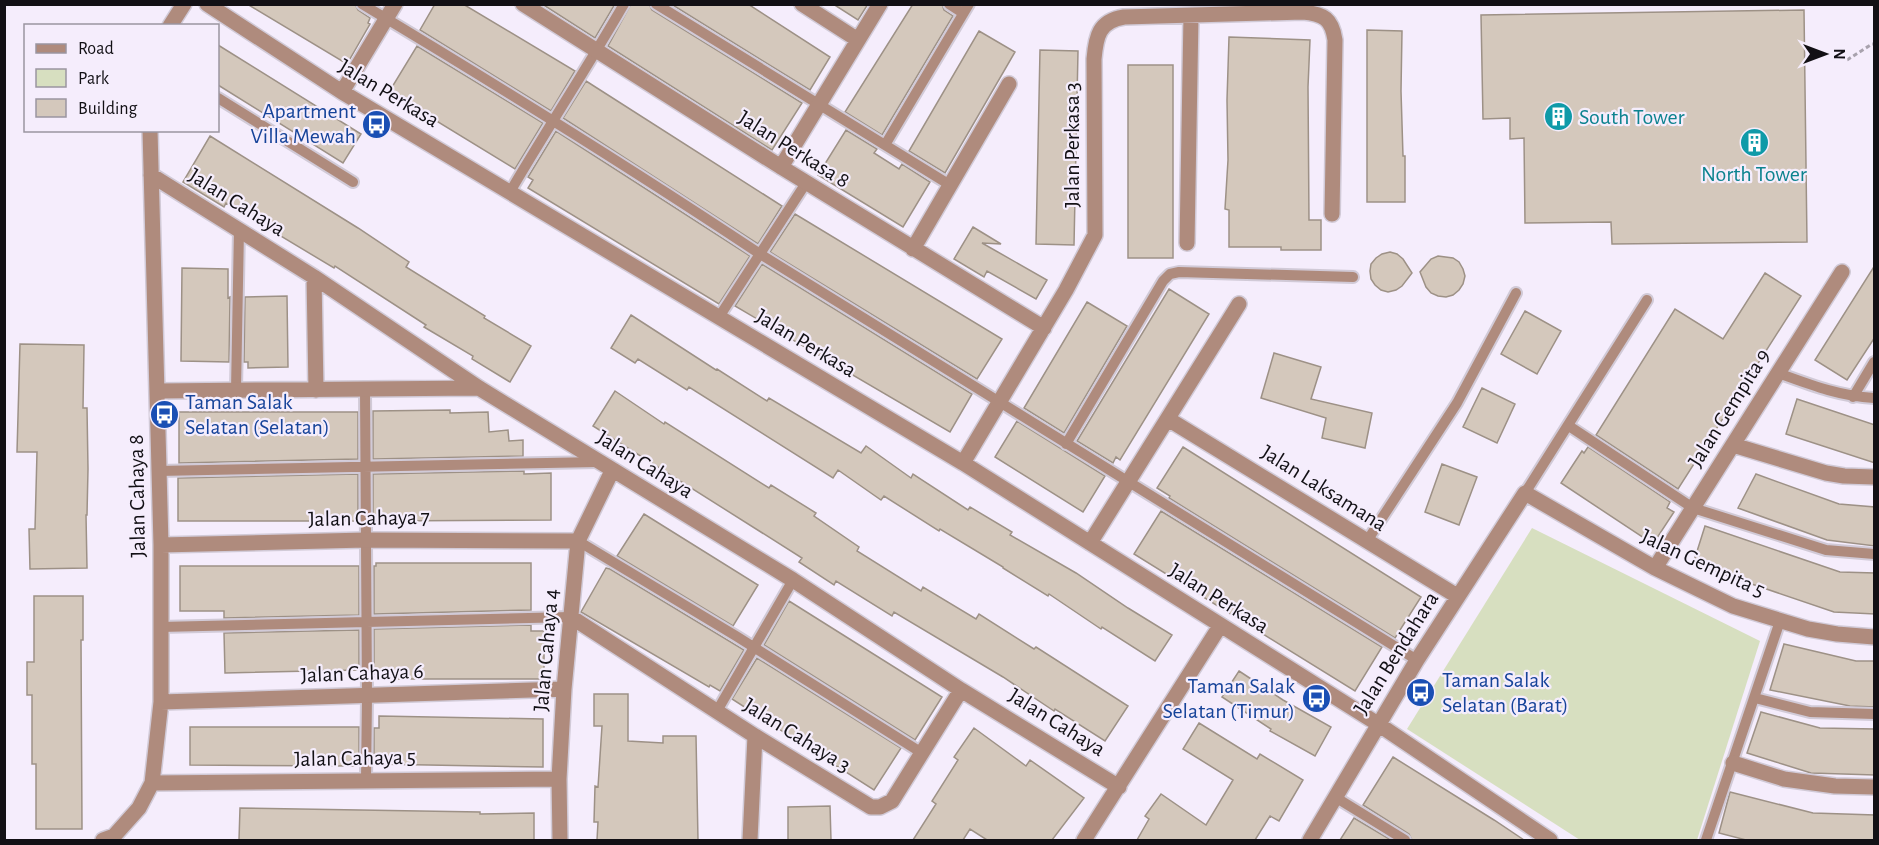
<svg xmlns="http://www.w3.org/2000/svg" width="1879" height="845" font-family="'Alegreya Sans',sans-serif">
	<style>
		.green { fill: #d7dfc0 }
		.building { fill: #d4c8bc; stroke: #9d9186; stroke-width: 1.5 }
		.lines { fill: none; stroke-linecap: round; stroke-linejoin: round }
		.lane-casing { stroke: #d1cad7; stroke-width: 14 }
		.street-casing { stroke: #d1cad7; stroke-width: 18 }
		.path { stroke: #a8a2ad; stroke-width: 3; stroke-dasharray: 4.5 3; stroke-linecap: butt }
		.lane { stroke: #af8b7d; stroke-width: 10 }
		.street { stroke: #af8b7d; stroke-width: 15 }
		.labels { text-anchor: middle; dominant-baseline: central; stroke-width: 4.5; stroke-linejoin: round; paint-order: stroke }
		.street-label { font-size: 22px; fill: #121015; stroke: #f5edfc }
		.transit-label { font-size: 22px; fill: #164399; stroke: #f5edfc; text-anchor: end }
		.culture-label { font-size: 22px; fill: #0d838f; stroke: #f5edfc; text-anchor: start }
	</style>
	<rect width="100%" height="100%" fill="#f5edfc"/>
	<path class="green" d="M1532,528L1760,641L1697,840H1580L1407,729Z"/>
	<path class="building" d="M247,4H355L358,10L370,18L368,23L370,24L347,64Z
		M435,4H463L575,71L551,111L420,30Z
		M542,4H615L595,38Z
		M631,4H649L652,10L802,103L772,150L608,46Z
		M671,4H748L830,57L810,90Z
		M833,4H868L858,20Z
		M913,4H942L944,10L953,16L882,135L845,112Z
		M1804,10L1807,242L1612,244L1611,222L1525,223L1524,138L1510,139V118L1483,119L1481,15Z
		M1367,30L1402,31L1401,91L1403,156H1405V202H1367Z
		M979,31L1015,52L945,173L909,151Z
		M1229,37L1310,40L1308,87L1309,220H1321V250H1281V247H1229V210L1225,209L1228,160L1227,100Z
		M218,45L361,134L343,163L218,85Z
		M417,46L543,123L515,169L389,92Z
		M1040,50L1078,51L1074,245L1036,244Z
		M1128,65H1173V258H1128Z
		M586,81L782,206L758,244L563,118Z
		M846,130L877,149L874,153L899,169L902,164L930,182L903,227L818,175Z
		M556,131L750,256L719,304L528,188L533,180L528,177Z
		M210,136L358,228L409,262L406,267L485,316L484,318L531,346L510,382L472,359L473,356L424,327L426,325L335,266L334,268L226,203L224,207L183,182Z
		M795,214L1002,339L977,379L770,252Z
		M973,227L1001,244L982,243L1047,280L1036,299L987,271L984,277L954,259Z
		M1390,252L1397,254L1403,259L1412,273L1402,286L1396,290L1388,292L1381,290L1375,285L1371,279L1370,271L1371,264L1376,258L1382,254Z
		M1438,256L1453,258L1459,262L1463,269L1465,276L1463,284L1459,290L1453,295L1446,297L1438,296L1431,293L1426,287L1420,272L1431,259Z
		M762,264L972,394L950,432L735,306Z
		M1875,265V337L1847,380L1815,360Z
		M182,268L228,269V298L230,297L229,362L181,361Z
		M1765,273L1801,296L1678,489L1596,435L1675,309L1723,339Z
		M1169,289L1209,314L1120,460L1116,457L1113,463L1077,441Z
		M287,296L288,367L248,368V362H244L245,297Z
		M1087,302L1127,326L1064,433L1024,408Z
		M1525,311L1561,331L1537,374L1501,354Z
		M631,315L716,370L717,369L767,401L769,398L861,453L866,446L911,478L913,474L968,510L970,507L1012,532L1010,535L1076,573L1128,608L1172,635L1155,661L1102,627L1101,629L1049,594L1048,596L1003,568V567L940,529L939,531L884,496L881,500L838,470L833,478L689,387L687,390L638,359L635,363L611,348Z
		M20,344L84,345L83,408H87L88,469L87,515H86L87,568L30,569L29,529H35L37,452H17Z
		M1274,353L1321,367L1311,399L1372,413L1365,448L1322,438L1326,418L1261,398Z
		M1482,388L1515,404L1497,443L1463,427Z
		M615,391L664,424L665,422L769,488L771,485L816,513L814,516L859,547L857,551L921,591L923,587L976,619L979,614L1034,649L1036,647L1128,706L1105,741L1055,709L1054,711L1003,677L894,612L892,616L836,581L834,585L799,562L802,558L593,426Z
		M1797,399L1875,425V463L1786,434Z
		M450,410V413L488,412L489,432L508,430L509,441L523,440V456L373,459V411Z
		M179,412H358V459L179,463Z
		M1017,421L1105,476L1083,512L995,457Z
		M1183,447L1421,597L1395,638L1169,498L1170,496L1157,488Z
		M1588,447L1670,502L1667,508L1674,512L1653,544L1561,483L1582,451L1584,453Z
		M1442,464L1477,477L1459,525L1425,512Z
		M524,471V474L551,473V520L373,521V474Z
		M358,474V521H178V478Z
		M1756,474L1839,504L1875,507V546L1827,540L1738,508Z
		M1161,511L1382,647L1355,691L1134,554Z
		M644,514L758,585L733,626L617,556Z
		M1705,526L1840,572L1875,573V614L1834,612L1693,564Z
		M376,563H531V610L374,614V566H376Z
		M180,566H359V615L224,618V611H180Z
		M606,568L610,569L744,650L720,691L710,685L709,687L581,612Z
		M34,596H83V640H81L82,829H36V764H32V695H27V662H34Z
		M789,601L942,697L915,740L764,645Z
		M531,625V631H544V679H374V629Z
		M359,630V670L225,673L224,633Z
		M1784,644L1856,661H1875V707L1850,706L1770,690Z
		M757,658L901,748L874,790L732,699Z
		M1239,671L1283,700L1331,727L1315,756L1270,731L1271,729L1222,697Z
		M594,694H628V741L663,743V736H696L698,840H597L598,822H594L595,786L598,787L602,726H594Z
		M1761,712L1820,728L1875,729V775L1811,773L1747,753Z
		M379,716L543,719V767L374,764V728H379Z
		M1199,723L1257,759L1260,754L1303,780L1279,821L1270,816L1255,840H1137L1149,819L1145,816L1161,794L1206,825L1233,780L1183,749Z
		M190,727H359V766L190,765Z
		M974,728L1026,766L1030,760L1084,798L1052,840H987L970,829L963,840H913L936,804L932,801L958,760L954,757Z
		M1393,757L1494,820L1524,840H1412L1409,834L1363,805Z
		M1730,792L1813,813L1875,815V840H1746L1719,833Z
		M830,806L831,840H788V807Z
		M240,808L480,812V814L534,813V840H239Z
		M1354,818L1391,840H1340Z"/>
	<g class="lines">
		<defs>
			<path id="lane" d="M362,4C497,85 629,167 760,254L1417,660
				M656,4L950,185
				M949,4L963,13
				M218,98L353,182
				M885,145L969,4
				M510,192C547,129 587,68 624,4
				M719,317L806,183
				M1778,373C1811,385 1839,396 1874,398
				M236,390L239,229
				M365,390L367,696L366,780
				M1853,397L1874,362
				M1569,426L1693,508L1826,550L1874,554
				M1066,444L1163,281L1170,274L1179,272L1353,277
				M158,471L598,462
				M1525,493L1647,300
				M578,541L736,636L922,753
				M1367,541L1457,403L1516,293
				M160,627L571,617
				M1755,698L1810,712L1874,714
				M717,711L793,580
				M1335,797L1405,840
				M1706,840L1780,621"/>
			<path id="street" d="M207,4L342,92L963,463L1378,724L1550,840
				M523,4L781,167L1044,328
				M802,4L858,40
				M170,26L184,4
				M342,92L395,4
				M781,167L880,4
				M151,175L314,277L479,388L793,580L961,690L1119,787
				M1187,243L1191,16
				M913,249L1009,84
				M314,277L316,390
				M158,391L479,388
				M1168,419L1457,596
				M1733,445L1826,473L1844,476L1874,477
				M963,463L1066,290L1095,235L1094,59C1096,36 1099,21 1124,17L1303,12C1324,14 1332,19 1335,40L1332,214
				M1090,543L1239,304
				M161,545L366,540L578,541
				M1655,568L1842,272
				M571,617L755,736L871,807H880L892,801L961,690
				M161,702L564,689
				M1733,763L1784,779L1835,786L1874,787
				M152,783L559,779
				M103,840L114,836L139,808L152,783L161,702V545L150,130
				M560,840L559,779L564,689L578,541L612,471
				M750,840L755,736
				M1084,840L1220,626
				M1310,840L1417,660L1525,493L1655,568L1733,606L1808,629L1837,634L1874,637"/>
		</defs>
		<use href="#lane" class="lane-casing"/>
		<use href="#street" class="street-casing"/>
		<path class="path" d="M1847,60L1872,44H1874"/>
		<use href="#lane" class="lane"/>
		<use href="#street" class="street"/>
	</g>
	<defs>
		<symbol id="building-disc" viewBox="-11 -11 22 22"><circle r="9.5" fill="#0f9aa8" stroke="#f5edfc"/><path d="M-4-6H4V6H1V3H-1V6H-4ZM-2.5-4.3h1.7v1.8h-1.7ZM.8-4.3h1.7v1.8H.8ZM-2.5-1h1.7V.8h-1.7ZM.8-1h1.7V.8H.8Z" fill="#fff"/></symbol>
		<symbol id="bus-disc" viewBox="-11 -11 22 22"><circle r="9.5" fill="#1a4fb4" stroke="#f5edfc"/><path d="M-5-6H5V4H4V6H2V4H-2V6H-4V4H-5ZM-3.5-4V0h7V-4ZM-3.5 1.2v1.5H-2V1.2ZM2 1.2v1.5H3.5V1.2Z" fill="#fff"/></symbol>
	</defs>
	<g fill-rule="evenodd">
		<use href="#building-disc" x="1542" y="100" width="33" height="33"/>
		<use href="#bus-disc" x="360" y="108" width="33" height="33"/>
		<use href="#building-disc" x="1738" y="126" width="33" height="33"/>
		<use href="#bus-disc" x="148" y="398" width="33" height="33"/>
		<use href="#bus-disc" x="1404" y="676" width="33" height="33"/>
		<use href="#bus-disc" x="1300" y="682" width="33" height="33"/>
	</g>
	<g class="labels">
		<g class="street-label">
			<text transform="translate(389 93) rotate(31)">Jalan Perkasa</text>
			<text transform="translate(1072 145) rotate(-90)">Jalan Perkasa 3</text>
			<text transform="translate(794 149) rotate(32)">Jalan Perkasa 8</text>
			<text transform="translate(237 202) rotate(32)">Jalan Cahaya</text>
			<text transform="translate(806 343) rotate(31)">Jalan Perkasa</text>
			<text transform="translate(1729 408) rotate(-58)">Jalan Gempita 9</text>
			<text transform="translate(645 464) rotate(32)">Jalan Cahaya</text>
			<text transform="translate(1324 488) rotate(32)">Jalan Laksamana</text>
			<text transform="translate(137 496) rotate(-91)">Jalan Cahaya 8</text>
			<text transform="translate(369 518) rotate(-1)">Jalan Cahaya 7</text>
			<text transform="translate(1703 563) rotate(25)">Jalan Gempita 5</text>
			<text transform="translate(1219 598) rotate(32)">Jalan Perkasa</text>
			<text transform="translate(546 650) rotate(-85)">Jalan Cahaya 4</text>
			<text transform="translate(1396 653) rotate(-58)">Jalan Bendahara</text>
			<text transform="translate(362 673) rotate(-2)">Jalan Cahaya 6</text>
			<text transform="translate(1057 722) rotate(32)">Jalan Cahaya</text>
			<text transform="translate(797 735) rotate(32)">Jalan Cahaya 3</text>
			<text transform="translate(355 758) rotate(-1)">Jalan Cahaya 5</text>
		</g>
		<g class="transit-label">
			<text x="356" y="111">Apartment<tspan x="356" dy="25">Villa Mewah</tspan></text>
			<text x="185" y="402" text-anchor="start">Taman Salak<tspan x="185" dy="25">Selatan (Selatan)</tspan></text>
			<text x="1442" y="680" text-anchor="start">Taman Salak<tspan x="1442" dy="25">Selatan (Barat)</tspan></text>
			<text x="1295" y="686">Taman Salak<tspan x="1295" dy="25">Selatan (Timur)</tspan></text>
		</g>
		<g class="culture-label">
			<text x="1579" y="117">South Tower</text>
			<text x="1754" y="174" text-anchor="middle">North Tower</text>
		</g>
	</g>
	<rect width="1879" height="845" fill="none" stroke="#121015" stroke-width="12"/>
	<rect x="24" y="24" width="195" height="108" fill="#f5edfc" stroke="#9a95a0" stroke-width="1.5"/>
	<rect x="36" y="44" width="30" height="9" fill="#af8b7d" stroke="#9a95a0" stroke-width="1.5"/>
	<text x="78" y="54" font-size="18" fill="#121015">Road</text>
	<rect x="36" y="69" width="30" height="18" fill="#d7dfc0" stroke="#9a95a0" stroke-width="1.5"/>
	<text x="78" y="84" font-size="18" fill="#121015">Park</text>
	<rect x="36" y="99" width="30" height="18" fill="#d4c8bc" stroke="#9a95a0" stroke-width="1.5"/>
	<text x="78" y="114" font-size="18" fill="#121015">Building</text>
	<g transform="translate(1825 54) rotate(90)" stroke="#f5edfc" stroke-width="4.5" paint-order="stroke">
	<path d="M0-4.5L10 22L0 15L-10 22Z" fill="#121015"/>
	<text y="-9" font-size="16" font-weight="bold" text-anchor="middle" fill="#121015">N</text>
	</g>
</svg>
